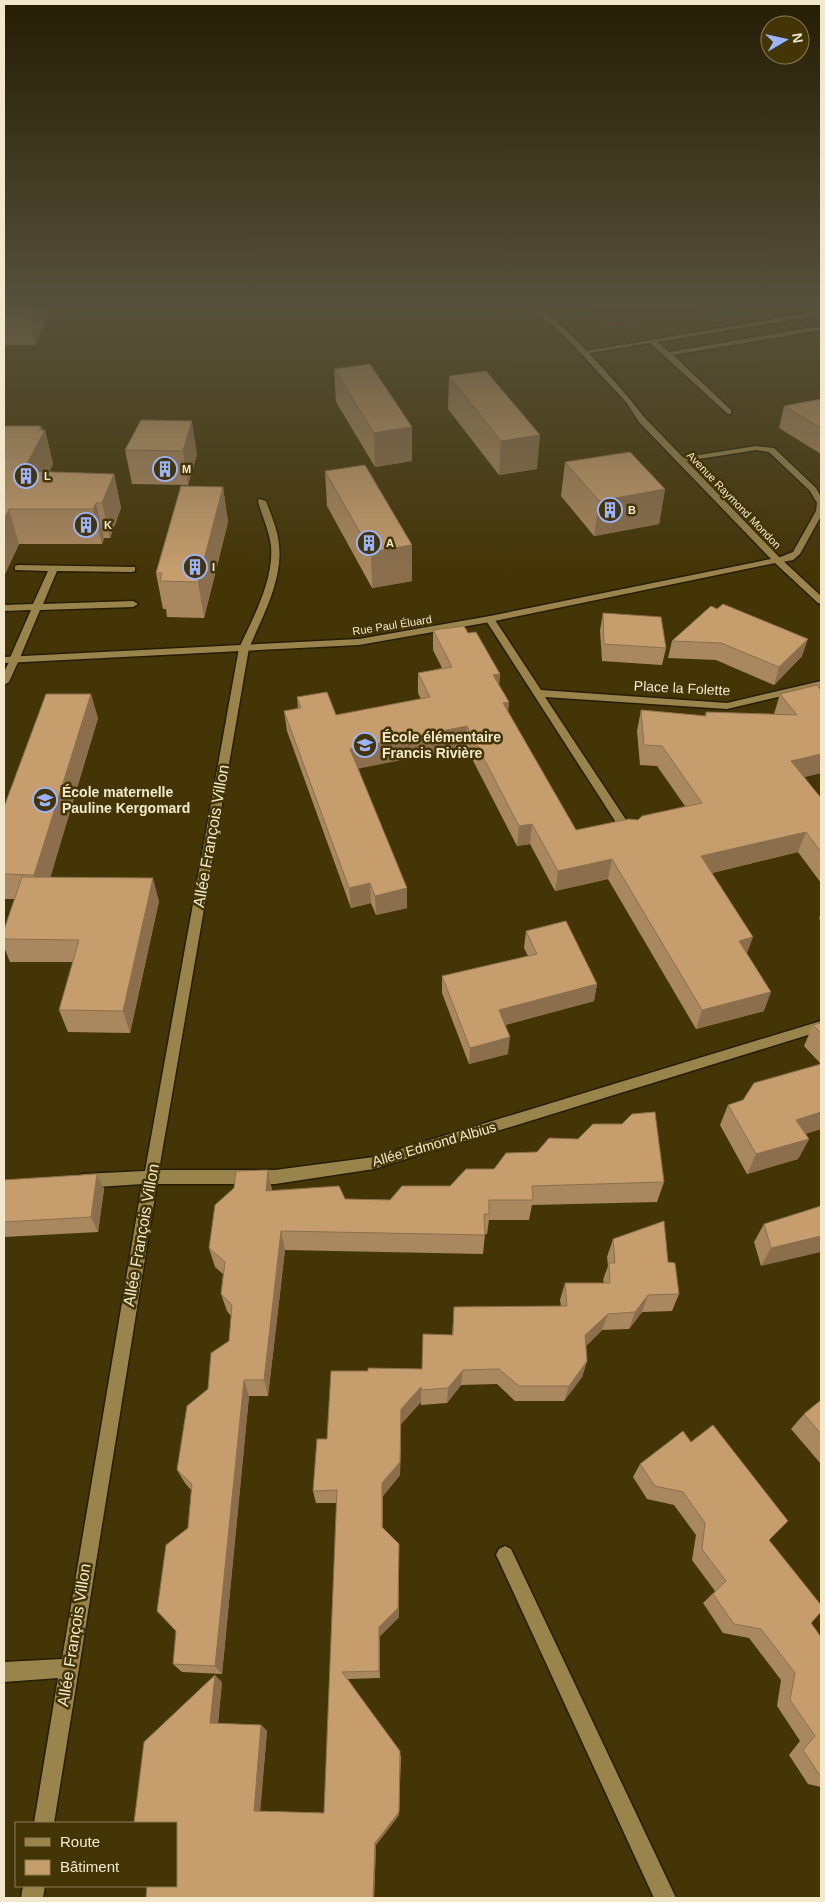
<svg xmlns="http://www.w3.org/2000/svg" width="825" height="1902" font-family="Arial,sans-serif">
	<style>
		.green { fill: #702b22 }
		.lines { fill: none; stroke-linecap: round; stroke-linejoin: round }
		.service-casing { stroke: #271d01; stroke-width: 3 }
		.minor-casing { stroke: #271d01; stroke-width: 3 }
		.tertiary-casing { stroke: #271d01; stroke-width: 3 }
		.service { fill: #99844c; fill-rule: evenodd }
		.minor { fill: #99844c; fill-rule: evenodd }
		.tertiary { fill: #99844c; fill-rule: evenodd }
		.wall { fill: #aa885f }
		.shaded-wall { fill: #8b6f4d }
		.building { fill: #c69e6e; stroke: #8b6f4d }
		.labels { text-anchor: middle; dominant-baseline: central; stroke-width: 5; stroke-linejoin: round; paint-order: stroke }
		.far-poi-label { font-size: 11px; font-weight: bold; fill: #f3e8cc; stroke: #443507; text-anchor: start }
		.far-street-label { font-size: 11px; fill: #f3e8cc; stroke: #443507 }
		.street-label { font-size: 14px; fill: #f3e8cc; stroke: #443507 }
		.poi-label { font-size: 14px; font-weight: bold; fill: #f3e8cc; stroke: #443507; text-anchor: start }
		.near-street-label { font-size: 16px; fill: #f3e8cc; stroke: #443507 }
	</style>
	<rect width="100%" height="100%" fill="#443507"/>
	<path class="green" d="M585,306H732L610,327Z"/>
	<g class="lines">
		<defs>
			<path id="service" d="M821,311V315L657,342L669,352L821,326V330L673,355L731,410V414H728L650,343L583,354L580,352Z
				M756,446L774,448L816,488L821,497V516L800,554L793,560L777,563L773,560L793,552L816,511L817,503L810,491L769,452L756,450L680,462L676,460L680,458Z
				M18,565L135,567V571L132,572L57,571L43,604L133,601L138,604L133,607L40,610L19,660L14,663L11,662L9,660L31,610L4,611V605L33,604L48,571L15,570V566Z"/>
			<path id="minor" d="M259,499L266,501C271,515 278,530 279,545C283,580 262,618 249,648L159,1170H275L374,1157L821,1021V1031L374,1169L275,1184H157L54,1823H34L58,1678L4,1682V1662L62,1659L142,1184L83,1188L78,1186L76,1181L78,1176L83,1174L145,1171L239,648C253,618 274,580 271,546C269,530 262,516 258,501Z
				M490,616L493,617L541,690L727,703L821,681V687L727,709L545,697L634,832L636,835L634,838H626L485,619Z
				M14,657L19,660L9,682L4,685V672L11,658Z
				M505,1546L511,1549L676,1898H654L499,1561L496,1555L499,1549Z
				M23,1886H45L43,1898H21Z"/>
			<path id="tertiary" d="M525,306C528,306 530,306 533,306C557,313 629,396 645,418L780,558L821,596V604L818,603L775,563L490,622L359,645L4,663V657L359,639L490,616L771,559L639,422L626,402L573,345L550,322Z"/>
		</defs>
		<use href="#service" class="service-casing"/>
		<use href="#minor" class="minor-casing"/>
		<use href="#tertiary" class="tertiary-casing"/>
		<use href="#service" class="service"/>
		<use href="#minor" class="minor"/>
		<use href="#tertiary" class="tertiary"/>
	</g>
	<path class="wall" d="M4,306H52L35,345H4Z
		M334,369L412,461L375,467L336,402Z
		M449,376L537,469L499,475L448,409Z
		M821,399V454L779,428L784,406Z
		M141,420L197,454L188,485L132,484L125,450Z
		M4,426H41L42,430H45L53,464L49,472L114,474L121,508L110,538H104L102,544H19L4,576Z
		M565,462L665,489L659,524L594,536L561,496Z
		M325,471L412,581L372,588L327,506Z
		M223,487L228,522L204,618L167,617L166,609H163L156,573Z
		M711,606L802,656L774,685L716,660L668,658L672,641Z
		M603,613L666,648L662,665L602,661L600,630Z
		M433,630L468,633L500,674L499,685L509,702L508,711L576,830L638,820L685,806L657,766L640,765L637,731L641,710L705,716L706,712L774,714L780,694L821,690V773L804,777L821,798V883L798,852L712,873L747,954L764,1011L696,1029L608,879L555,891L530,844L517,846L466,747L358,768L407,908L376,915L371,903L351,908L287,731L284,711L298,708L297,697L336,715L421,699L418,693V673L442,668L433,650Z
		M98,718L50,877L159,901L130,1033L68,1032L59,1010L73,962H10L4,947V930L15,899H4V807Z
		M821,912V922L819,918Z
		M526,931L597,984L594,1001L505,1025L508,1054L469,1064L442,993V976L528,956L524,948Z
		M821,1023V1129L805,1134L809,1139L798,1159L747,1174L720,1125L728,1105L743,1100L821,1064L804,1046L813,1025Z
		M268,1170L272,1191L345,1199L390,1200L450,1186L664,1182L657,1202L532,1205L529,1220H489L487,1234H485L483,1254L285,1250L268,1396H249L222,1674L182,1672L173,1664L188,1528L191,1490L185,1483L177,1470L208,1389L229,1341L231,1316L227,1311L221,1294L223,1274L215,1267L209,1248Z
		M97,1174L104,1189L98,1232L4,1237V1180Z
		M821,1206L761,1266L754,1242L764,1224Z
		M613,1239L668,1262L679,1294L672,1311L642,1312L629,1329L602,1330L586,1346L587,1361L582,1377L564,1401H515L497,1384L461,1385L447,1403L421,1405V1402L401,1424L400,1475L383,1496V1528L399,1544V1617L380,1636V1678L348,1679L401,1756L399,1815L376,1845L374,1898H146L176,1886L222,1682L218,1724L261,1725L267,1731L260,1811L324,1813L337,1503H316L313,1491L327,1439L422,1369L452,1335L454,1307L561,1306L560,1300L565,1283H604L603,1280L608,1266L607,1257Z
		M821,1400V1464L791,1429L804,1414Z
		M691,1442L769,1540L811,1623L821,1637V1787L808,1784L789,1755L800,1741L777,1706L781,1680L749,1638L723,1633L703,1603L715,1591L692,1560L696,1535L674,1505L647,1499L633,1477L640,1464Z"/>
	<path class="shaded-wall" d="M30,306H52L35,345L27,313Z
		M192,421L197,454L188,485L183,451Z
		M41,426L43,434L45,430L53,464L33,506L23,471Z
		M412,427V461L375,467L374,433Z
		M540,435L537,469L499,475L501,441Z
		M114,474L121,508L110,538L102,503Z
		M223,487L228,522L204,618L198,582Z
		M665,489L659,524L594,536L599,501Z
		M96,503L104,538L102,544L93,509Z
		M9,509L19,544L4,576V519Z
		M412,545V581L372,588L371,552Z
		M808,639L802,656L774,685L779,667Z
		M500,674L498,694L493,675Z
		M91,694L98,718L44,899L34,875Z
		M509,702L507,722L503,703Z
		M467,726L466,747L352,770L350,749Z
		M821,754V773L785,781L791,761Z
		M532,824L530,844L517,846L519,826Z
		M806,832L798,852L695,877L701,856Z
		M612,859L608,879L555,891L558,871Z
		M153,878L159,901L130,1033L123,1011Z
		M370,883L371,903L351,908L349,888Z
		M407,888V908L376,915L375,896Z
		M753,937L746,956L739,941Z
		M597,984L594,1001L497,1027L499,1010Z
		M771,992L764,1011L696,1029L702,1010Z
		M510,1037L508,1054L469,1064L470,1048Z
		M821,1112V1129L786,1140L796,1120Z
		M809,1139L798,1159L747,1174L756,1154Z
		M268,1170L272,1190L270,1211L266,1191Z
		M97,1174L104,1189L98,1232L91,1217Z
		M281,1231L285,1250L268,1396L264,1380Z
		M821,1236V1252L761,1266L771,1248Z
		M648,1295L642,1312L629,1329L635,1312Z
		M608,1314L602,1330L580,1352L585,1335Z
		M587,1361L582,1377L564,1401L569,1386Z
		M463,1370L461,1385L447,1403L448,1388Z
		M244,1380L249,1396L222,1674L215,1666Z
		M421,1387V1402L401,1424L400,1475L383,1496V1539L382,1527V1483L401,1409Z
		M399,1544V1617L380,1636V1678L379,1671V1627Z
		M215,1675L222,1682L217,1729L210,1723Z
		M261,1725L267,1731L260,1813L254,1811Z
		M400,1751L399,1815L376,1845L374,1898H373L375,1843Z"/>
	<path class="building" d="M4,306H30L27,313H4Z
		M370,364L412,427L374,433L334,369Z
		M486,371L540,435L501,441L449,376Z
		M821,399V428L784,406Z
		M141,420L192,421L183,451L125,450Z
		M4,426H41L39,430H45L23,471L114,474L102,503H96L93,509H9L4,519Z
		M630,452L665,489L599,501L565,462Z
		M365,465L412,545L371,552L325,471Z
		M181,486L223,487L198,582L160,581L162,573H156Z
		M723,604L808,639L779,667L721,643L672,641L711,606L717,609Z
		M603,613L661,617L666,648L604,644Z
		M464,626L468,633L476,632L500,674L493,675L509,702L503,703L576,830L629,819L638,820L642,816L702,803L662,746L644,745L641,710L706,716V712L797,715L780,694L817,685L821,690V754L791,761L821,798V852L806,832L701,856L753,937L739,941L771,992L702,1010L612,859L558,871L532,824L519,826L467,726L350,749L407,888L375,896L370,883L349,888L284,711L301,708L297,697L327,692L336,715L430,697L418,673L452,667L433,630Z
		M46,694H91L34,875L4,874V807Z
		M22,877L153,878L123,1011L59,1010L79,940L4,939V930Z
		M566,921L597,984L499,1010L510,1037L470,1048L442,976L537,954L526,931Z
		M821,1023V1033L813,1025Z
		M821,1064V1112L796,1120L809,1139L756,1154L728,1105L743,1100L754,1083Z
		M655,1112L664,1182L532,1186L533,1200H489V1214H484L485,1235L281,1231L264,1380H244L215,1666L173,1664L176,1631L157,1611L166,1545L188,1528L192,1484L177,1470L187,1406L208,1389L211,1353L229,1341L232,1305L221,1294L225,1262L209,1248L215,1205L234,1188L236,1171L268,1170L266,1191L339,1186L345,1199L390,1200L402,1186H450L466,1169H494L506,1153L537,1152L549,1138L578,1139L593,1124H622L632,1114Z
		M97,1174L91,1217L4,1222V1180Z
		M821,1206V1236L771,1248L764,1224Z
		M664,1221L668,1262L675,1263L679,1294L648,1295L635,1312L608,1314L585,1335L587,1361L569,1386H519L499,1369L463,1370L448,1388L421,1390V1387L401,1409L400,1462L382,1483V1527L399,1544L398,1608L379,1627V1671L342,1672L400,1751L399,1812L375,1843L373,1898H146L147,1886H176V1823H134L144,1742L215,1675L210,1723L261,1725L254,1811L324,1813L337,1490L313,1491L317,1439H327L331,1371H368V1368L422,1369L423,1334L453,1335L454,1307L567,1306L565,1283H610L609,1263H615L613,1239Z
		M821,1400V1434L804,1414Z
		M713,1425L788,1521L769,1540L821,1605V1612L811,1623L821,1637V1777L803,1750L815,1736L790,1700L795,1673L761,1629L734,1624L713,1594L726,1581L702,1549L705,1523L683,1492L655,1486L640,1464L683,1431L691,1442Z"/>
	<linearGradient id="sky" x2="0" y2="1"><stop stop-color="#251d04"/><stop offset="0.53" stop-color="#56513c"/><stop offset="1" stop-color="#56513c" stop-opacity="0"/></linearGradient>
	<rect width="825" height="573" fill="url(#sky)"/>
	<defs>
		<symbol id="building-ring" viewBox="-11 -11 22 22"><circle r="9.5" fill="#443507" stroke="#9cb4fd" stroke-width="1.5"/><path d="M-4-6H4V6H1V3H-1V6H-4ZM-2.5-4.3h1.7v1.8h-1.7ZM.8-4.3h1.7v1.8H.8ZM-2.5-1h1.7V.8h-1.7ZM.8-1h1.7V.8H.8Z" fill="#9cb4fd"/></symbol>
		<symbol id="school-ring" viewBox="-11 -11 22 22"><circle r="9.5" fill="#443507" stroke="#9cb4fd" stroke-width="1.5"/><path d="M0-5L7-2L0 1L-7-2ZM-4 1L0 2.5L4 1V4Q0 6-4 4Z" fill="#9cb4fd"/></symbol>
	</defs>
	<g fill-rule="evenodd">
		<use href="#building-ring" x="151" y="455" width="28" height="28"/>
		<use href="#building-ring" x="12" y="462" width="28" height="28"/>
		<use href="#building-ring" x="596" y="496" width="28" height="28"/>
		<use href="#building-ring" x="72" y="511" width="28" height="28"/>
		<use href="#building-ring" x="355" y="529" width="28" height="28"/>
		<use href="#building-ring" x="181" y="553" width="28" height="28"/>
		<use href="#school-ring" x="351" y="731" width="28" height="28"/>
		<use href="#school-ring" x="31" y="786" width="28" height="28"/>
	</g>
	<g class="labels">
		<g class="far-poi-label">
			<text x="182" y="469">M</text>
			<text x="44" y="476">L</text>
			<text x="628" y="510">B</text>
			<text x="104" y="525">K</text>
			<text x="386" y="543">A</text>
			<text x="212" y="567">I</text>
		</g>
		<g class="far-street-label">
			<text transform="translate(734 500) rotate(46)">Avenue Raymond Mondon</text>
			<text transform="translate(392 625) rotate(-9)">Rue Paul Éluard</text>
		</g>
		<g class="street-label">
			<text transform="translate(682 688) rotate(3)">Place la Folette</text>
			<text transform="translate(434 1144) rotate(-16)">Allée Edmond Albius</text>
		</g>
		<g class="poi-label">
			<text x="382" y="737">École élémentaire<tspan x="382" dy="16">Francis Rivière</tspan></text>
			<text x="62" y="792">École maternelle<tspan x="62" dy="16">Pauline Kergomard</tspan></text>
		</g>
		<g class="near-street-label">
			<text transform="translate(211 836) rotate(-80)">Allée François Villon</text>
			<text transform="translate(141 1235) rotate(-80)">Allée François Villon</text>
			<text transform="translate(74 1635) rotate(-81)">Allée François Villon</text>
		</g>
	</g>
	<rect width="825" height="1902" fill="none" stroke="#f3e8cc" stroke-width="10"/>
	<rect x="15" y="1822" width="162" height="65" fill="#443507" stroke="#8a7d56"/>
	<rect x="25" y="1838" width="25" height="8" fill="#99844c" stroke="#8a7d56"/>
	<text x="60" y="1847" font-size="15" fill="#f3e8cc">Route</text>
	<rect x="25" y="1860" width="25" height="15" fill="#c69e6e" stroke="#8a7d56"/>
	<text x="60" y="1872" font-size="15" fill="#f3e8cc">Bâtiment</text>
	<g transform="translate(785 40) rotate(81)"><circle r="24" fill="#443507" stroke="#8a7d56"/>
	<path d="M0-4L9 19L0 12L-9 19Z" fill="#9cb4fd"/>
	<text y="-8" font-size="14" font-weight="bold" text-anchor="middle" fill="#f3e8cc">N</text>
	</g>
</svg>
